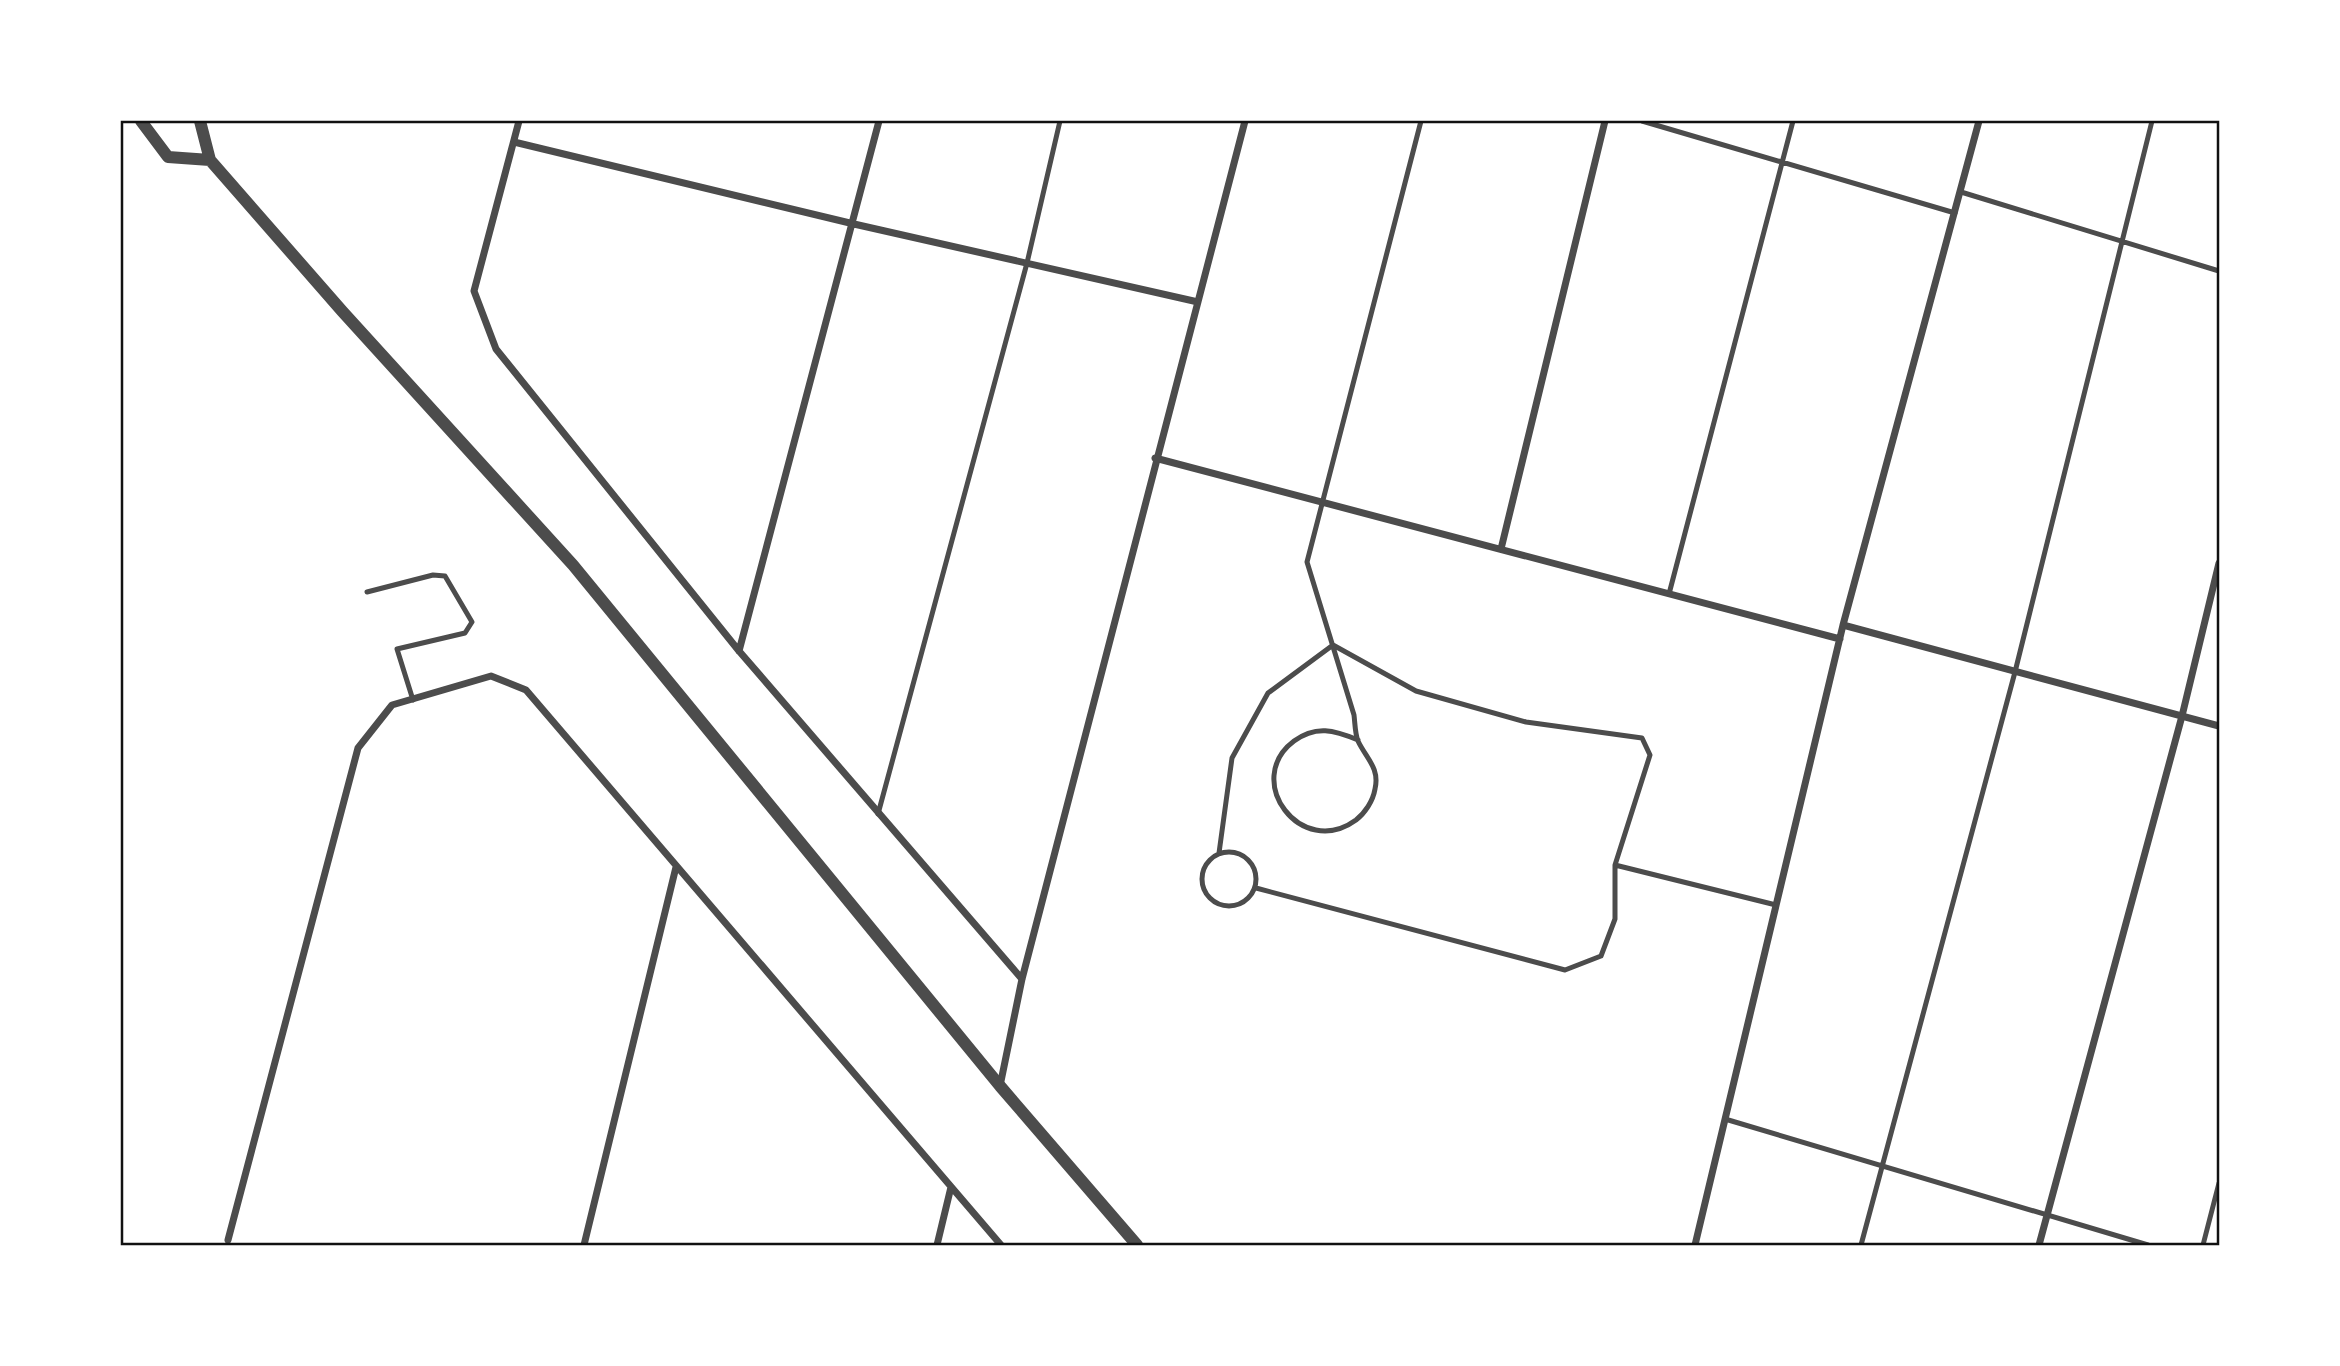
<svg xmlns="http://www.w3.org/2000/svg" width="2340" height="1366" font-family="'Open Sans',sans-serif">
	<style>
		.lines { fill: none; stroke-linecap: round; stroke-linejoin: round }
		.service { stroke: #4c4c4c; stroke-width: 5 }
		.minor { stroke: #4c4c4c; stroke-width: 7 }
		.tertiary { stroke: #4c4c4c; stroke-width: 12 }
		.neatline { fill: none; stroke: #111; stroke-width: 2.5 }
	</style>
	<rect width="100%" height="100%" fill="#fff"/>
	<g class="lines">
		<path class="service" d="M1642,121L1955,213
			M1961,192L2219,271
			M367,592L433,575L445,576L472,622L465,633L397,649L413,700
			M1669,594L1793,121
			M1358,740C1334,730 1316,725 1294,741C1242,780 1301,860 1356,820C1365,813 1373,801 1375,789C1380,768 1366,758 1358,741C1355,734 1355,723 1354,715L1307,562L1421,121
			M878,814L1027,263L1060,121
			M1202 879a27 27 0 1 1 54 0a27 27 0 1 1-54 0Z
			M1219,853L1232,758L1268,693L1333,645L1416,691L1526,722L1642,738L1650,755L1615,865V919L1601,956L1565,970L1256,888
			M1615,865L1776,905
			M1725,1119L2148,1245
			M1861,1245L2015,672L2152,121
			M2203,1245L2219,1183"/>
		<path class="minor" d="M519,121L474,291L496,349L739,651L1022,979
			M514,142L854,224L1198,302
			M1155,458L1840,639
			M1501,549L1605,121
			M1843,625L2219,726
			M739,651L879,121
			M1000,1086L1022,979L1245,121
			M228,1240L358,748L392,705L491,676L526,690L1001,1245
			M584,1245L676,867
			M937,1245L951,1187
			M1695,1245L1843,625L1979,121
			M2039,1245L2182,716L2219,563"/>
		<path class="tertiary" d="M141,121L168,157L210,160
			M200,121L210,160L342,311L573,565L1000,1086L1137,1245"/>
	</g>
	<rect width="2340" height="1366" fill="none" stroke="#ffffff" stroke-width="245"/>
	<rect x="122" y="122" width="2096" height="1122" class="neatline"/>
</svg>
